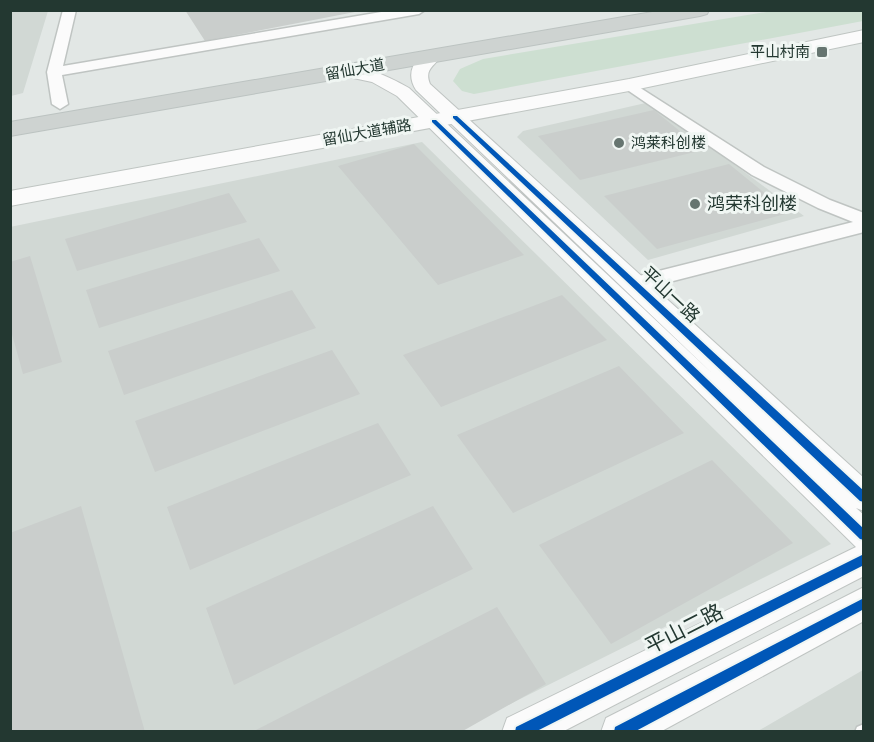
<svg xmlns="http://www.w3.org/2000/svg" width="874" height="742" font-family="'Source Sans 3','Noto Sans SC',sans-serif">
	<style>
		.built { fill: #d1d8d4 }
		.green { fill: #cddfd1 }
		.building { fill: #cacecc }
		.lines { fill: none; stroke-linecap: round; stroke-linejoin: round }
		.service-casing { stroke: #bfc4c2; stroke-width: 3 }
		.minor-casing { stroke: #bfc4c2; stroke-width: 3 }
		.tertiary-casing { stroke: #bfc4c2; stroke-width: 2 }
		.secondary-casing { stroke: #bfc5c2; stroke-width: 2 }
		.primary-casing { stroke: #bcc3c1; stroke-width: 2 }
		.service { fill: #fbfbfb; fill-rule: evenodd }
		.minor { fill: #fbfbfb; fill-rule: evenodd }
		.tertiary { fill: #fbfbfb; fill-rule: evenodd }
		.secondary { fill: #fbfbfb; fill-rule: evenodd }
		.primary { fill: #ced3d1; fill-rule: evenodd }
		.cycleway-casing { stroke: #f0f6f3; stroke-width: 4 }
		.cycleway { fill: #0057b8; fill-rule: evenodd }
		.poi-dot { fill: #667570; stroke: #f0f6f3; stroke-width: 2 }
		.labels { text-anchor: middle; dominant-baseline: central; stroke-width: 6; stroke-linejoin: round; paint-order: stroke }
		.far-poi-label { font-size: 15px; fill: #233831; stroke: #f0f6f3; text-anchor: end }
		.far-street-label { font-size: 15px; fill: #233831; stroke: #f0f6f3 }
		.poi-label { font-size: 18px; fill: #233831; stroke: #f0f6f3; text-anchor: start }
		.street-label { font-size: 18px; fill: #233831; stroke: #f0f6f3 }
		.near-street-label { font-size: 21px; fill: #233831; stroke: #f0f6f3 }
	</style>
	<rect width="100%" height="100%" fill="#e2e7e5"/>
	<path class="built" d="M11,10L48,11L23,93L11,96Z
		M650,102L804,216L648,260L517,137L523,131Z
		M422,142L831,544L456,731H11L10,227Z
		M863,670V731H758Z"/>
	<path class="green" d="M772,11H863V21L474,94L462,91L453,81L460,69L483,59Z"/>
	<path class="building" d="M185,10H355V12L205,41Z
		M654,110L703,150L580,180L538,136Z
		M414,144L524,255L438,285L338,166Z
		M729,164L789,213L657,249L604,196Z
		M229,193L247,222L77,271L65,239Z
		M259,238L280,271L99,328L86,290Z
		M30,256L62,362L23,374L10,327V262Z
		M292,290L316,328L124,395L108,351Z
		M562,295L607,340L441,407L403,355Z
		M332,350L360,394L155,472L135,421Z
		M619,366L684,433L513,513L457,435Z
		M378,423L411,475L190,570L167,507Z
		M712,460L793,543L611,644L539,545Z
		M81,506L145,732H10V533Z
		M433,506L473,569L234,685L206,608Z
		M497,607L546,684L461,732H252Z"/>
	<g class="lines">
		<defs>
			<path id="service" d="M864,724V732H855L857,727Z"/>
			<path id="minor" d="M63,10H76L63,66L393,10H425L419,14L62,75L68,104L60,109L52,104L47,72Z
				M631,82L764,167L830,200L864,213V232L634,291L627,289L624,284L627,279L853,222L818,208L752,175L626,89L624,86Z"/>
			<path id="tertiary" d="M433,51L441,56C434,67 424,69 430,84L864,478V511L856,508L864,515V576L562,732H502L507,718L856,547L397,96L372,82L339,75L336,71L339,67C360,62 391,78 409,88L715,376L416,90C405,73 414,56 433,51Z
				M864,587V621L660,732H601L606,718Z"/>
			<path id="secondary" d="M864,30V42L629,91L10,206V191L629,79Z"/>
			<path id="primary" d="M664,10H709L707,14L700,16L10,136V122Z"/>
		</defs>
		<use href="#service" class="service-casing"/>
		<use href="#minor" class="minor-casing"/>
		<use href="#tertiary" class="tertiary-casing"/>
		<use href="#secondary" class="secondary-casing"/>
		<use href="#primary" class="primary-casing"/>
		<use href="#service" class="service"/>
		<use href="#minor" class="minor"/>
		<use href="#tertiary" class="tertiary"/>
		<use href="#secondary" class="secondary"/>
		<use href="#primary" class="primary"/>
		<defs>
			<path id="cycleway" d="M453,116H457L864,491V502L860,501L453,118Z
				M432,120H436L864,529V540L860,539L432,122Z
				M864,554V565L535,732H515L516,727Z
				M864,598V609L634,732H614L615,727Z"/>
		</defs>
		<use href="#cycleway" class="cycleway-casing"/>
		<use href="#cycleway" class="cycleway"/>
	</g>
	<g class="poi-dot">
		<rect x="816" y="46" width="12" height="12" rx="3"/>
		<circle cx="619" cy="143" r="6"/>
		<circle cx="695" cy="204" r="6"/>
	</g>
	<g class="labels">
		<g class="far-poi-label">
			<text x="810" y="52">平山村南</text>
			<text x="631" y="143" text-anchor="start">鸿莱科创楼</text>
		</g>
		<g class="far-street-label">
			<text transform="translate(355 70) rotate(-10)">留仙大道</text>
			<text transform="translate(367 133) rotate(-10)">留仙大道辅路</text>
		</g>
		<g class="poi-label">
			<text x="707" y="204">鸿荣科创楼</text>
		</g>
		<g class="street-label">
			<text transform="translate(670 295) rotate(43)">平山一路</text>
		</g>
		<g class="near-street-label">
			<text transform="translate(684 629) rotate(-27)">平山二路</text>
		</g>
	</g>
	<rect width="874" height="742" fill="none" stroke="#233831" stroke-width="24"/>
</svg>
